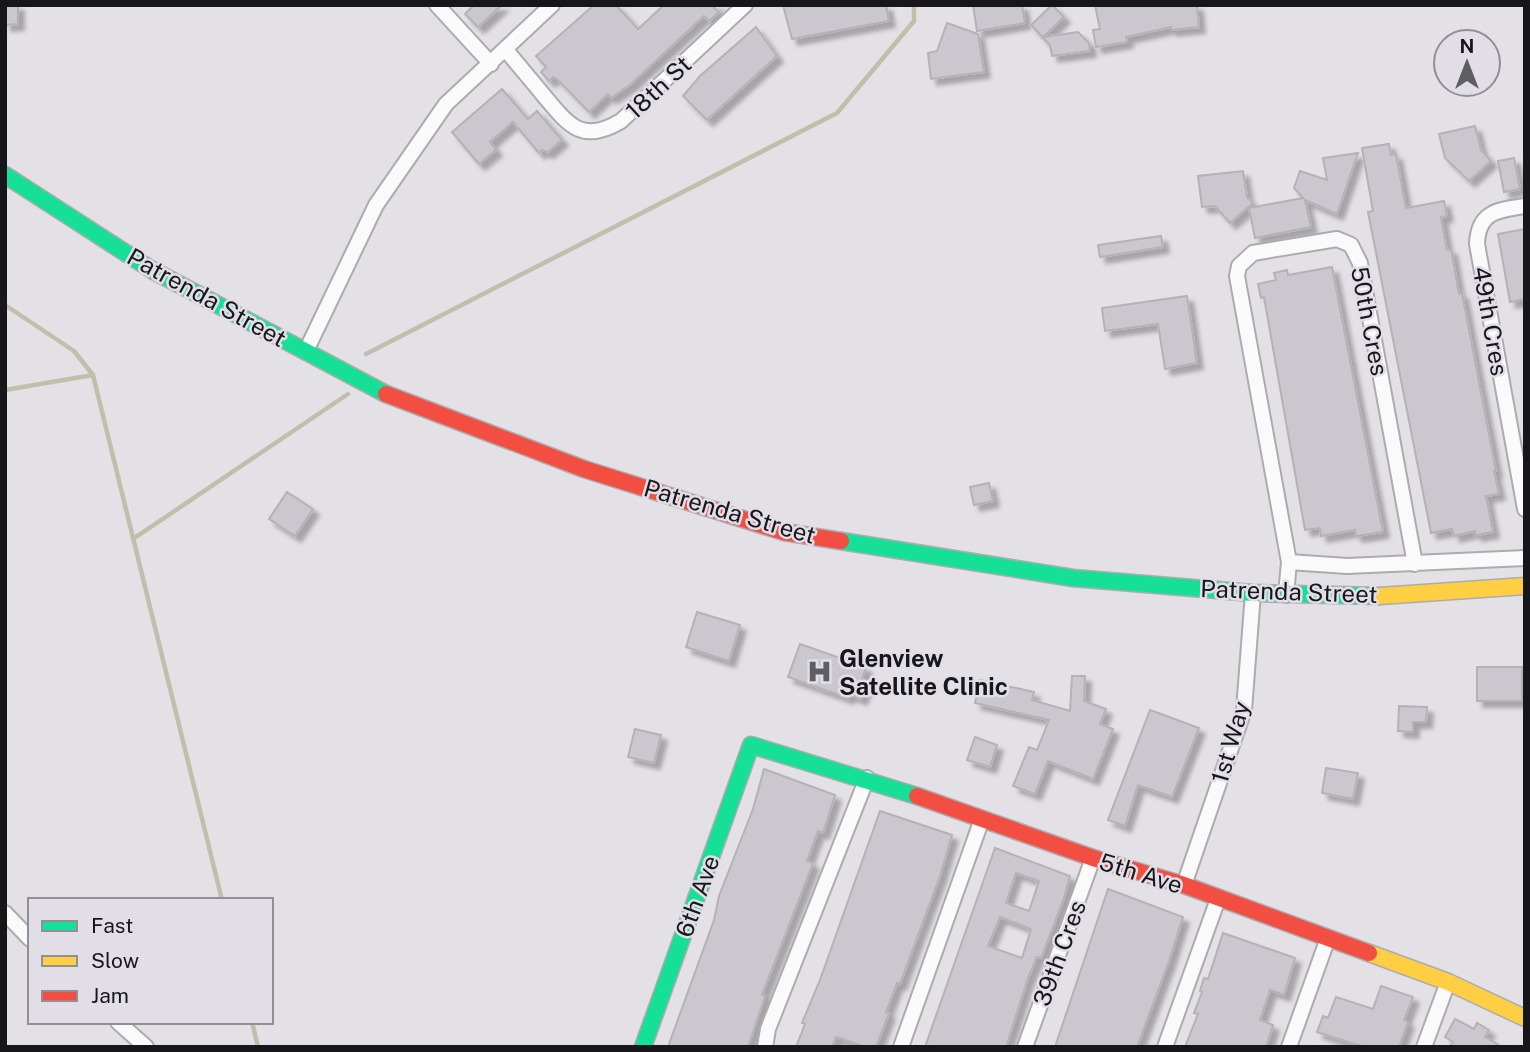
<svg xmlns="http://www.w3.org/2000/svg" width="1530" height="1052" font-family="'Public Sans',sans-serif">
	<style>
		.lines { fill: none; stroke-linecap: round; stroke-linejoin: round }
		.stream { stroke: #c1bfab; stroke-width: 4.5 }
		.building { fill: #cac7cf; stroke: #b4b2b6; stroke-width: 2; fill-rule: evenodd; filter: url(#shadow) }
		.street-casing { stroke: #adabae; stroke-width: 18 }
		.fast-casing { stroke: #adabae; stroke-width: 19 }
		.slow-casing { stroke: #adabae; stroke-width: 19 }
		.jam-casing { stroke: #adabae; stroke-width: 19 }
		.street { stroke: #fbfafb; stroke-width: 14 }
		.fast { stroke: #16e098; stroke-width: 16 }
		.slow { stroke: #ffcf43; stroke-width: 16 }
		.jam { stroke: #f24e42; stroke-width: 16 }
		.labels { text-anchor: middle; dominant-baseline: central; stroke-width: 5; stroke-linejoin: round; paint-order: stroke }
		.street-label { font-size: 24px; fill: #17161a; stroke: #e2dee8 }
		.poi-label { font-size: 24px; font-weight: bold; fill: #17161a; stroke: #e2dee8; text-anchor: start }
	</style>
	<defs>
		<filter id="shadow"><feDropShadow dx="6" dy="6" stdDeviation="2" flood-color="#0004"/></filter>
	</defs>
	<rect width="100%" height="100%" fill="#e3e0e6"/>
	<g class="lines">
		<path class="stream" d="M5,305L74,351L93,375L222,900
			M366,354L837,113L914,21V5
			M5,390L93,375
			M133,539L348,394
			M252,1022L258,1047"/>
	</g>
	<path class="building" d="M5,5H18V24L5,25Z
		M474,5H502L478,27L465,14Z
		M594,5H616L638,29L664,5H717L714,8L719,12L709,21L704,16L631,84L611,98L608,94L589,112L559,81L553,77L549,81L541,72L546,67L536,56Z
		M783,5H886L889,21L792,39Z
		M973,5H1022L1025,23L977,31Z
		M1052,5L1064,17L1043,37L1078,32L1089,43L1090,51L1052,56L1050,45L1031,25Z
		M1095,5H1197L1199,27L1171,30V27L1126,37L1127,42L1096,47L1093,30L1100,29Z
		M947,23L978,34L984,72L931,79L928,53L937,51Z
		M756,27L777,56L707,120L683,96L700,76Z
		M502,89L528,119L537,111L562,140L548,152L542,150L539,153L513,122L490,142L496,150L479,164L452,132Z
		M1475,126L1481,150L1491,161L1469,181L1445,158L1439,134Z
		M1389,144L1391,155L1396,154L1406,208L1444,201L1447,216L1441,217L1447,250L1451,249L1459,294L1462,293L1496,471H1494L1499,494L1486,496L1493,532L1476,535L1475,531L1454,536L1452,529L1431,533L1368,212L1373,211L1362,148Z
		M1358,153L1337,214L1305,200L1311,227L1255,238L1249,208L1303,198L1294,188L1300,171L1327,180L1323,158Z
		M1514,158L1520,189L1504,192L1498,161Z
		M1243,171L1247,197L1253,203L1230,223L1215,206L1202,207L1198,176Z
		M1525,229V299L1510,302L1498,234Z
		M1161,236L1163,247L1100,257L1098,245Z
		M1332,267L1383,532L1356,536L1355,530L1321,536L1320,528L1305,530L1264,297L1261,298L1258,284L1276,280L1274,273L1287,270L1288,275Z
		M1187,296L1197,363L1165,369L1158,324L1105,331L1102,308Z
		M989,483L993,501L974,505L970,487Z
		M287,492L313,509L295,536L269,519Z
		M697,612L740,625L729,661L686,647Z
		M800,644L866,667L862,679L868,681L861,699L849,694L848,698L788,677Z
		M1477,667H1522V701H1477Z
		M1072,676H1085L1084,701L1106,709L1100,724L1113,729L1093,779L1048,761L1035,794L1013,786L1029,747L1037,750L1049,720L975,703L980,680L1034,692L1032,700L1070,711Z
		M1399,706L1427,707L1426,722H1413V732L1398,731Z
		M1150,710L1199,728L1172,797L1138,785L1125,826L1108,820Z
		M635,729L661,735L654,763L628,757Z
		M975,737L997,745L990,767L967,760Z
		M1326,768L1358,773L1353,799L1322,793Z
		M764,769L835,795L823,833L818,831L807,861L813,863L762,995L765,996L748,1047H668L714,920L719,896L753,809Z
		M880,811L952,835L940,876L900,984L897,983L886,1012L889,1013L876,1047H866L836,1037L832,1047H796L805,1024L802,1023L820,980Z
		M995,848L1070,876L1064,898L1041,958L1037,957L1028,978L1006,1047H925ZM1016,873L1039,881L1029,911L1006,903ZM1000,917L1031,929L1022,958L988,946Z
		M1108,889L1183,917L1169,961L1137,1047H1055Z
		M1223,933L1295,958L1284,995L1270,990L1260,1020L1273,1025L1266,1047H1185L1198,1014L1194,1013L1202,992L1200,991L1204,978L1208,979Z
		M1381,986L1413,997L1404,1020L1408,1022L1399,1047H1364L1317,1032L1323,1016L1328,1018L1336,997L1373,1009Z
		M1455,1019L1474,1029L1477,1023L1489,1030L1485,1037L1502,1047H1450L1453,1042L1445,1037Z"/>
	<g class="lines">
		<defs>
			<path id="street" d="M437,5L491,64
				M506,50C519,66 532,81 545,97C569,126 583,144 621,121L745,5
				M1525,206C1497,210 1478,212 1477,244L1525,509
				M306,351L376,205L446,104L552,5
				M1289,562L1237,276L1239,266L1253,253L1337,239L1351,245L1360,263L1415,564
				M1286,595L1289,562L1347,566L1525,558
				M1184,885L1244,710L1253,593
				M5,913L30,939
				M118,1022L146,1047
				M765,1047L768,1029L867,778
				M901,1047L982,819
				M1025,1047L1093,858
				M1165,1047L1218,899
				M1289,1047L1328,938
				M1424,1047L1448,982"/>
			<path id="fast" d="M5,175L152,270L386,394
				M841,541L1073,578L1253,593L1380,596
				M643,1047L751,745L917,796"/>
			<path id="slow" d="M1380,596L1525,586
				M1369,953L1448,982L1525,1018"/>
			<path id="jam" d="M386,394L584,469L784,532L841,541
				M917,796L1093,858L1184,885L1369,953"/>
		</defs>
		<use href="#street" class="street-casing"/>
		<use href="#fast" class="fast-casing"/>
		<use href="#slow" class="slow-casing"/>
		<use href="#jam" class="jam-casing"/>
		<use href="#street" class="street"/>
		<use href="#fast" class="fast"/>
		<use href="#slow" class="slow"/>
		<use href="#jam" class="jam"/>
	</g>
	<defs>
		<symbol id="hospital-bare" viewBox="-9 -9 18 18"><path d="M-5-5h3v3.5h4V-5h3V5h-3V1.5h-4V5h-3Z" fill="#5e5d61" stroke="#e2dee8" stroke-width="2.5" paint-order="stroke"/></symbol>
	</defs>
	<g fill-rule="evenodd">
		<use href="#hospital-bare" x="802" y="654" width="35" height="35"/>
	</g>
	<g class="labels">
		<g class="street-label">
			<text transform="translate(658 87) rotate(-43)">18th St</text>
			<text transform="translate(207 297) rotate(29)">Patrenda Street</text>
			<text transform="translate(1370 321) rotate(79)">50th Cres</text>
			<text transform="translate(1491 321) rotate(80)">49th Cres</text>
			<text transform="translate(730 511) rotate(16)">Patrenda Street</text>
			<text transform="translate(1289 591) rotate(2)">Patrenda Street</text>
			<text transform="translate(1230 742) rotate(-74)">1st Way</text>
			<text transform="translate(1141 873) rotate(17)">5th Ave</text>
			<text transform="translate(697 896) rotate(-70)">6th Ave</text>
			<text transform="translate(1059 953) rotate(-70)">39th Cres</text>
		</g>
		<g class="poi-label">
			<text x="839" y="658">Glenview<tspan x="839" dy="28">Satellite Clinic</tspan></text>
		</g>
	</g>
	<rect width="1530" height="1052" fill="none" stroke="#17161a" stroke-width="14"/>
	<rect x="28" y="898" width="245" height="126" fill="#e2dee8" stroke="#918e96" stroke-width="2"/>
	<rect x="42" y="921" width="35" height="10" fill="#16e098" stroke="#918e96" stroke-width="2"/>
	<text x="91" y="933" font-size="21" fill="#17161a">Fast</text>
	<rect x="42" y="956" width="35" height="10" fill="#ffcf43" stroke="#918e96" stroke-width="2"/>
	<text x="91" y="968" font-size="21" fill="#17161a">Slow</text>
	<rect x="42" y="991" width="35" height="10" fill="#f24e42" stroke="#918e96" stroke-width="2"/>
	<text x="91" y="1003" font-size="21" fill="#17161a">Jam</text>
	<g transform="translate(1467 63)"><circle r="33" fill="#e2dee8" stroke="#918e96" stroke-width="2"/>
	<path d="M0-5L12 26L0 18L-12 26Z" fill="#5e5d61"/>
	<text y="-10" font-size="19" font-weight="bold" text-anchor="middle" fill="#17161a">N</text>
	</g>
</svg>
